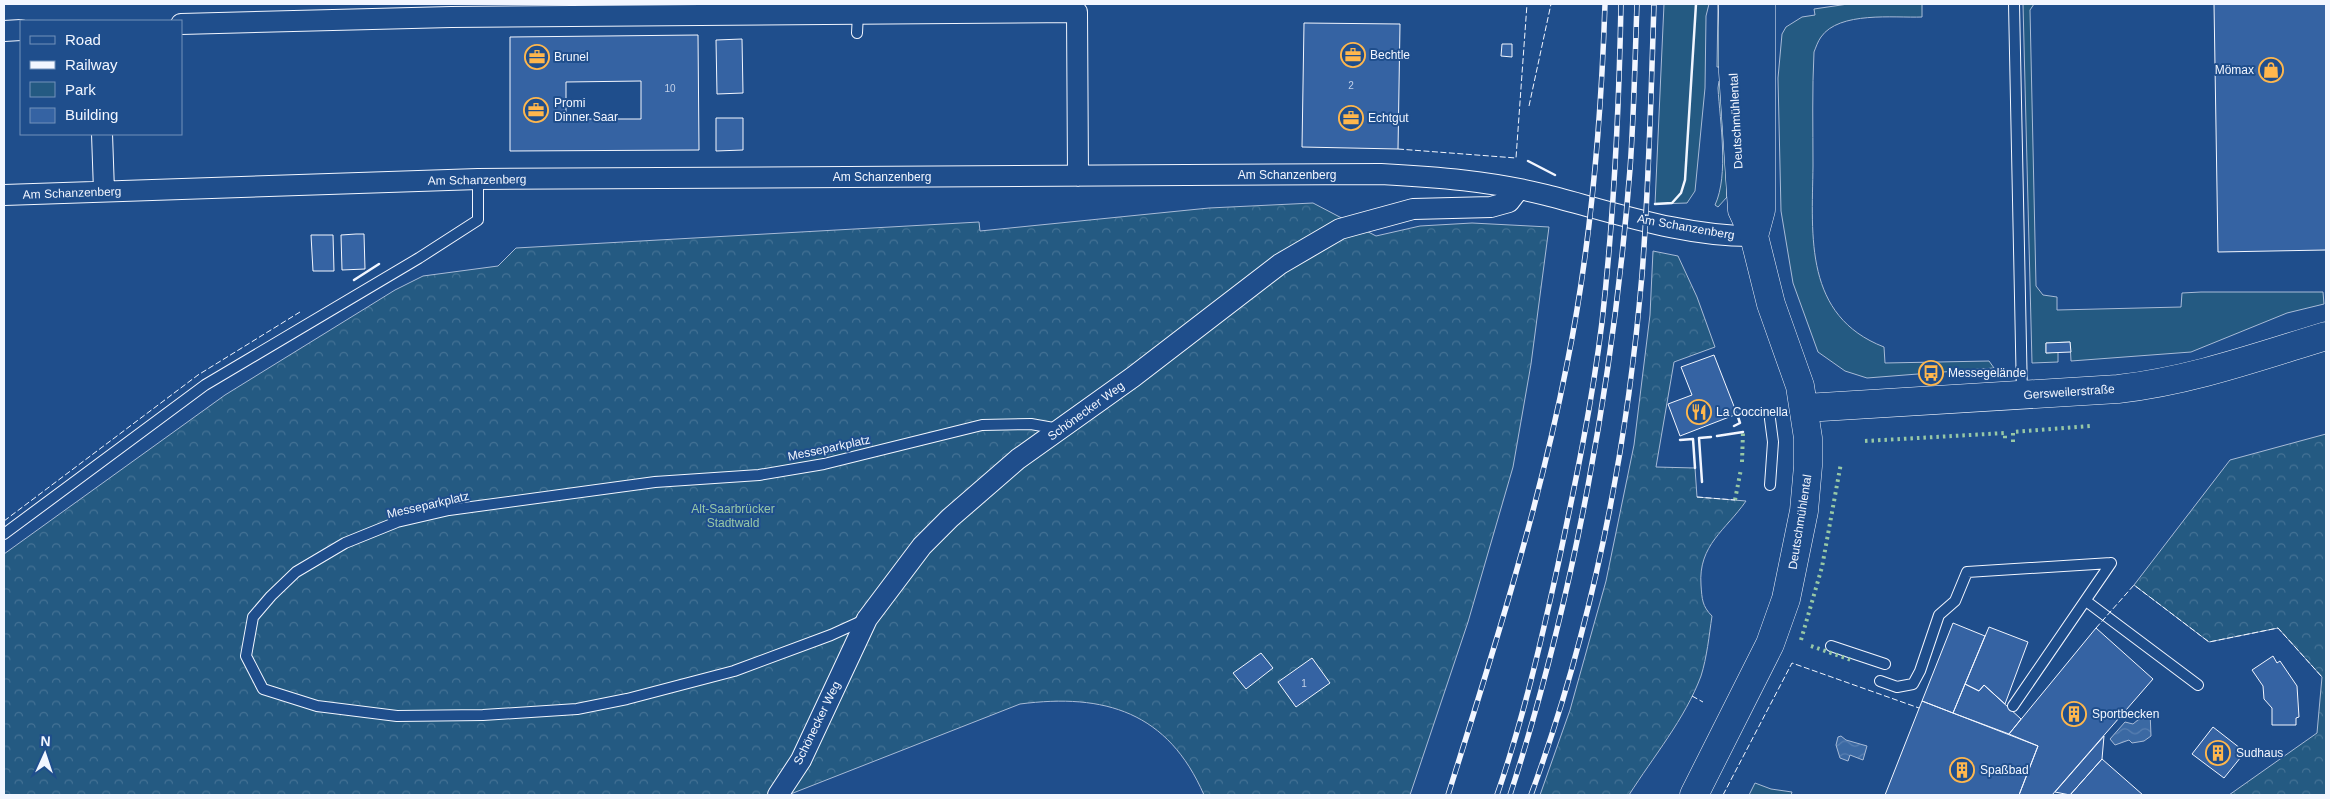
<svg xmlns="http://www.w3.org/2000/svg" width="2330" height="799" font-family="Helvetica,sans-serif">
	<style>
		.green { fill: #245a82; stroke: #a8bbd7 }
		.forest { fill: url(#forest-crowns); stroke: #a8bbd7 }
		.water { fill: url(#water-waves); stroke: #a8bbd7 }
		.building { fill: #3563a3; stroke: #f2f6ff; fill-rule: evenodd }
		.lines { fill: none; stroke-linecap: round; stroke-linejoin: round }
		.lane-casing { stroke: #f2f6ff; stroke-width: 12 }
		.street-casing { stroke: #f2f6ff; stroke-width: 22 }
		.secondary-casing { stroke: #f2f6ff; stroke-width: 29 }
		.lane { stroke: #1f4e8c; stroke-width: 10 }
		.street { stroke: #1f4e8c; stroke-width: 20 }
		.secondary { stroke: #1f4e8c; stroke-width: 28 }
		.rail-casing { stroke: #f2f6ff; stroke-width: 5.5 }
		.rail { stroke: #1f4e8c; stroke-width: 4; stroke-dasharray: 11; stroke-linecap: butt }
		.hedge { stroke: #97c8a6; stroke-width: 4; stroke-dasharray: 2.5 4; stroke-linecap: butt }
		.fence { stroke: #f2f6ff; stroke-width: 1; stroke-dasharray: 6 2.5; stroke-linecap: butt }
		.wall { stroke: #f2f6ff; stroke-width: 2.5 }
		.labels { text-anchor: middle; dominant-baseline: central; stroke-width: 4; stroke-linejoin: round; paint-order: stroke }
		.number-label { font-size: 10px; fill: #c3d1e8 }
		.poi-label { font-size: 12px; fill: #f2f6ff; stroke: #1f4e8c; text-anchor: start }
		.street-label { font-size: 12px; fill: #f2f6ff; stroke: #1f4e8c }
		.park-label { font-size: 12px; fill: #97c8a6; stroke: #1f4e8c }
	</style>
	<defs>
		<pattern id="forest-crowns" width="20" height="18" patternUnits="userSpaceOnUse" patternTransform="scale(1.25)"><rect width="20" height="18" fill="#245a82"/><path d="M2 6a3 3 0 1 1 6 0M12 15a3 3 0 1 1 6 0" fill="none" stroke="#447295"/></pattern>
		<pattern id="water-waves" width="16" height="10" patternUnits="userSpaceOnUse" patternTransform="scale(1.25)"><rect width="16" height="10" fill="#3b69a3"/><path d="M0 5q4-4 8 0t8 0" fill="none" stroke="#587fb1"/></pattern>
	</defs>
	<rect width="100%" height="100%" fill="#1f4e8c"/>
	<path class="green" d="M1664,4H1709L1706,16L1705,88L1695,191L1687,203L1655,204Z
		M1718,4L1722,67H1717Z
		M1848,4H1922V17C1894,18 1839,11 1821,37C1818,41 1816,47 1814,52C1812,90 1813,128 1813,166C1812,237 1804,316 1884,347L1885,363L1989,361L1994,368L1867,378L1845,371L1818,352L1793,283L1781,211L1778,78L1782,34L1786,27L1802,17L1815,15L1814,9Z
		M2023,4H2034L2030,10L2036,286L2043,295L2057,297V310L2181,307L2182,293L2201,292H2323L2324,304L2287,313L2191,352L2071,361L2070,342L2046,343V353L2058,352V362L2032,363Z
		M1723,79L1727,197L1718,207L1715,205C1729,175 1720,122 1718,88L1719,81Z
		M1755,783L1771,789L1792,792L1791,795H1749Z"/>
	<path class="forest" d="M1313,203L1376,236L1420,226L1472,223L1549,227L1531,364L1513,467L1468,622L1410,795H1204C1168,712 1105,693 1020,704L788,795H4V554L225,395L395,290L423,276L498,266L516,248L979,222L980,231L1209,208Z
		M1653,251L1678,256L1697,297L1715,347L1674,362L1656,467L1695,468L1697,497L1746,501C1726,530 1698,545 1701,585C1702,599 1702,606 1712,616C1709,636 1707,657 1701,676C1685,719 1653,757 1629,795H1540L1570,710L1606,581L1634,445L1650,315Z
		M2326,434V795H2229L2317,733L2322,677L2278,628L2209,642L2134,585L2230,460Z"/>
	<path class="water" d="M2150,711L2151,736L2144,741L2132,743L2129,740L2115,745L2110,739L2125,722L2133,724L2139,719H2144L2145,712Z
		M1841,736L1846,740L1867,746L1863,760L1850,755L1848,761L1840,758L1836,745L1838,737Z"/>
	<path class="building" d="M2214,4H2326V250L2218,252Z
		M1304,23L1400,24L1398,149L1302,147Z
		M698,35L699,150L510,151V37ZM641,81V119H566V82Z
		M742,39L743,93L717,94L716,40Z
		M1502,44H1512V57L1501,56Z
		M716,118H743V150L716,151Z
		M356,234H364L365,269L342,270L341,235Z
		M311,235H333L334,271H313Z
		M2070,342L2071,352L2046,353V343Z
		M1714,355L1737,414L1680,436L1668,404L1692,395L1681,367Z
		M1953,623L1985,636L1953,713L1922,701Z
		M1989,627L2028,642L2005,704L1984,685L1979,691L1965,684Z
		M2096,628L2153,679L2052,795H2019L2038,746L2009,734Z
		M1261,653L1273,668L1246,689L1233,673Z
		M2273,656L2277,663L2280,661L2297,686L2299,717L2296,718V725H2272V708L2264,699L2263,686L2252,670Z
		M1312,658L1330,683L1296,707L1278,682Z
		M1965,684L1979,691L1984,685L2021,719L2009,734L1953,713Z
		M1922,701L2038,746L2019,795H1885Z
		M2213,727L2245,752L2224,778L2192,754Z
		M2104,736L2102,759L2070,795L2055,792Z
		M2102,759L2143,795H2070Z"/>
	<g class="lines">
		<defs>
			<path id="lane" d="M2014,4L2022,395
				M857,33L858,14
				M1770,419L1773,442L1770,485
				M4,534L205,385L419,258L478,220V179
				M2086,601L2198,685
				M864,620L831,635L734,671L627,699L577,709L483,715L397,716L317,706L263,689L246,656L253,617L271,596L296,572L345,543L397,522L449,510L655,482L759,475L824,464L982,425L1031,424L1059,429
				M1831,646L1885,664
				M1880,681L1897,687L1913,684L1920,671L1939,615L1955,601L1967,572L2111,563
				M2013,706L2111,563"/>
			<path id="street" d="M181,24L451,17L1077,12L1078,176
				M4,31L21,30
				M102,134L104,191
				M4,195L478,179L1381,174C1437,177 1491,181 1546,195C1613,212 1684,237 1754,236
				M778,795L801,760L867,619L922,546L950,518L1018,459L1133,377L1280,264L1340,229L1413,209L1491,207L1509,202L1519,189"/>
			<path id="secondary" d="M1754,236L1761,210V4
				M1805,408L2118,389C2190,381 2257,357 2326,336
				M1694,795L1770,644L1786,599L1804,511L1808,466V438L1800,386L1771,304L1754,236L1742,210L1733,72V4"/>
		</defs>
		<use href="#lane" class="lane-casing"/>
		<use href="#street" class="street-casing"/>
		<use href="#secondary" class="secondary-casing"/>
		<use href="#lane" class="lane"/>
		<use href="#street" class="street"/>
		<use href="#secondary" class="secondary"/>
		<defs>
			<path id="rail" d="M1448,795C1493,653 1538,511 1567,364C1591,246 1601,124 1605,4
				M1497,795C1523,720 1541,642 1558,565C1575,485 1592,404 1602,322C1614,216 1619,110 1621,4
				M1510,795C1574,598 1614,376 1630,169C1634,114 1635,59 1637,4
				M1531,795C1592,628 1627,452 1642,275C1649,185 1651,94 1654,4"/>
		</defs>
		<use href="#rail" class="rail-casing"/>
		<use href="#rail" class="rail"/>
		<path class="hedge" d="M1865,441L2005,433V442
			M2013,442V432L2090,426
			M1742,462L1743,432
			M1735,500L1741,469
			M1801,640L1822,567L1841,463
			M1811,646L1851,660"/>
		<path class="fence" d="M1529,106L1551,4
			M1398,149L1516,158L1527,4
			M1697,497L1735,500
			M4,521L198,375L300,312
			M2096,628L2134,585L2209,642L2278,628L2322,677
			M1692,696L1703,702
			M1723,795L1792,663L1919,708"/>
		<path class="wall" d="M1528,161L1555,175
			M1655,204L1672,203L1681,193L1685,180L1696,4
			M354,280L379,264
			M1734,426L1740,423L1737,414
			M1717,436L1743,432
			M1680,440L1693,439L1695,468
			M1702,482L1699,438L1711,437"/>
	</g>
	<defs>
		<symbol id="office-ring" viewBox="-11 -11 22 22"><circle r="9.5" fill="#1f4e8c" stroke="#ffb74d" stroke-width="1.5"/><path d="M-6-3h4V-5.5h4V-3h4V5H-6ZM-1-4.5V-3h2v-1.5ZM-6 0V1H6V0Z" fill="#ffb74d"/></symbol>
		<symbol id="shop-ring" viewBox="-11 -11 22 22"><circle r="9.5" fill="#1f4e8c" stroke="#ffb74d" stroke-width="1.5"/><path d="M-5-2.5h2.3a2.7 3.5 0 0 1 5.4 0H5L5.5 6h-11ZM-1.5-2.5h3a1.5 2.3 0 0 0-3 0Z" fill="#ffb74d"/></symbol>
		<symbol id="bus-ring" viewBox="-11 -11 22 22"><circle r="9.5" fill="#1f4e8c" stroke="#ffb74d" stroke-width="1.5"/><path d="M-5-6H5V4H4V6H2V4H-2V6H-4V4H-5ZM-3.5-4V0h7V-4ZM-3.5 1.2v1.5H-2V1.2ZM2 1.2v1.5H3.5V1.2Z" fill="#ffb74d"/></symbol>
		<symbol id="restaurant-ring" viewBox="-11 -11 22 22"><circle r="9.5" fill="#1f4e8c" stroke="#ffb74d" stroke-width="1.5"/><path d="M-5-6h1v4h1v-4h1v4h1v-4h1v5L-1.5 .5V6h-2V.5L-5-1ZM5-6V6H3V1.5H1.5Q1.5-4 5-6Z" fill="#ffb74d"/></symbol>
		<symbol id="building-ring" viewBox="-11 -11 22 22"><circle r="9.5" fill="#1f4e8c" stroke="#ffb74d" stroke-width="1.5"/><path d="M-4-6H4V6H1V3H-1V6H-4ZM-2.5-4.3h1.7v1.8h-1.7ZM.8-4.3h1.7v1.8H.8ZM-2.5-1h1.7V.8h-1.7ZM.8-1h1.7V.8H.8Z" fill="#ffb74d"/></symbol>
	</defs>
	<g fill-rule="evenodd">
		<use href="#office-ring" x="1339" y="41" width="28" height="28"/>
		<use href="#office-ring" x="523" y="43" width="28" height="28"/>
		<use href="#shop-ring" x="2257" y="56" width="28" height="28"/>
		<use href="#office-ring" x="522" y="96" width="28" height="28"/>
		<use href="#office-ring" x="1337" y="104" width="28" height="28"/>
		<use href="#bus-ring" x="1917" y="359" width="28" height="28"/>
		<use href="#restaurant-ring" x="1685" y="398" width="28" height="28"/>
		<use href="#building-ring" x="2060" y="700" width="28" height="28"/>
		<use href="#building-ring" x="2204" y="739" width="28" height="28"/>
		<use href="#building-ring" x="1948" y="756" width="28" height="28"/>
	</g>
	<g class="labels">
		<g class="number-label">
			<text x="1351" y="85">2</text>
			<text x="670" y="88">10</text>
			<text x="1304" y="683">1</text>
		</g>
		<g class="poi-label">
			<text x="1370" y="55">Bechtle</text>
			<text x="554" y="57">Brunel</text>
			<text x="2254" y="70" text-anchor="end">Mömax</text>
			<text x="554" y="103">Promi<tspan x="554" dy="14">Dinner Saar</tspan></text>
			<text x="1368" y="118">Echtgut</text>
			<text x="1948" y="373">Messegelände</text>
			<text x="1716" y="412">La Coccinella</text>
			<text x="2092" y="714">Sportbecken</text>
			<text x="2236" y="753">Sudhaus</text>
			<text x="1980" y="770">Spaßbad</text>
		</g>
		<g class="street-label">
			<text transform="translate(1736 121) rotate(-93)">Deutschmühlental</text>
			<text x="1287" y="175">Am Schanzenberg</text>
			<text x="882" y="177">Am Schanzenberg</text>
			<text transform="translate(477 180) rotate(-1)">Am Schanzenberg</text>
			<text transform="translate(72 193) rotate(-2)">Am Schanzenberg</text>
			<text transform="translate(1686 227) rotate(10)">Am Schanzenberg</text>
			<text transform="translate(2069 392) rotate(-4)">Gersweilerstraße</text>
			<text transform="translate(1086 411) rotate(-36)">Schönecker Weg</text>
			<text transform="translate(829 448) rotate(-12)">Messeparkplatz</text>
			<text transform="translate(428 505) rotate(-13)">Messeparkplatz</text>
			<text transform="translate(1800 522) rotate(-81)">Deutschmühlental</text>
			<text transform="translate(817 723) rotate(-64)">Schönecker Weg</text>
		</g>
		<g class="park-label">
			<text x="733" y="509">Alt-Saarbrücker<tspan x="733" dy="14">Stadtwald</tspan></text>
		</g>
	</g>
	<rect width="2330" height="799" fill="none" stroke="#f2f6ff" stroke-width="10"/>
	<rect x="20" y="20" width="162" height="115" fill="#1f4e8c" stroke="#7391ba"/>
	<rect x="30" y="36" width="25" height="8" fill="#1f4e8c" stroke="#7391ba"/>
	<text x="65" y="45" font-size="15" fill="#f2f6ff">Road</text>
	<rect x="30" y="61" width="25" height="8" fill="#f2f6ff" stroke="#7391ba"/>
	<text x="65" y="70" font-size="15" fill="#f2f6ff">Railway</text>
	<rect x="30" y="82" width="25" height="15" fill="#245a82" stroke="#7391ba"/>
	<text x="65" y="95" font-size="15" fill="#f2f6ff">Park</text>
	<rect x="30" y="108" width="25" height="15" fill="#3563a3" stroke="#7391ba"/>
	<text x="65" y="120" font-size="15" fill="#f2f6ff">Building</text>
	<g transform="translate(45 754) rotate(3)" stroke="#1f4e8c" stroke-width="4" paint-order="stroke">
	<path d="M0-4L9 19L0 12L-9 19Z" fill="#f2f6ff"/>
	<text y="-8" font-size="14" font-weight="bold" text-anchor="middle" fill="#f2f6ff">N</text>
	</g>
</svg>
